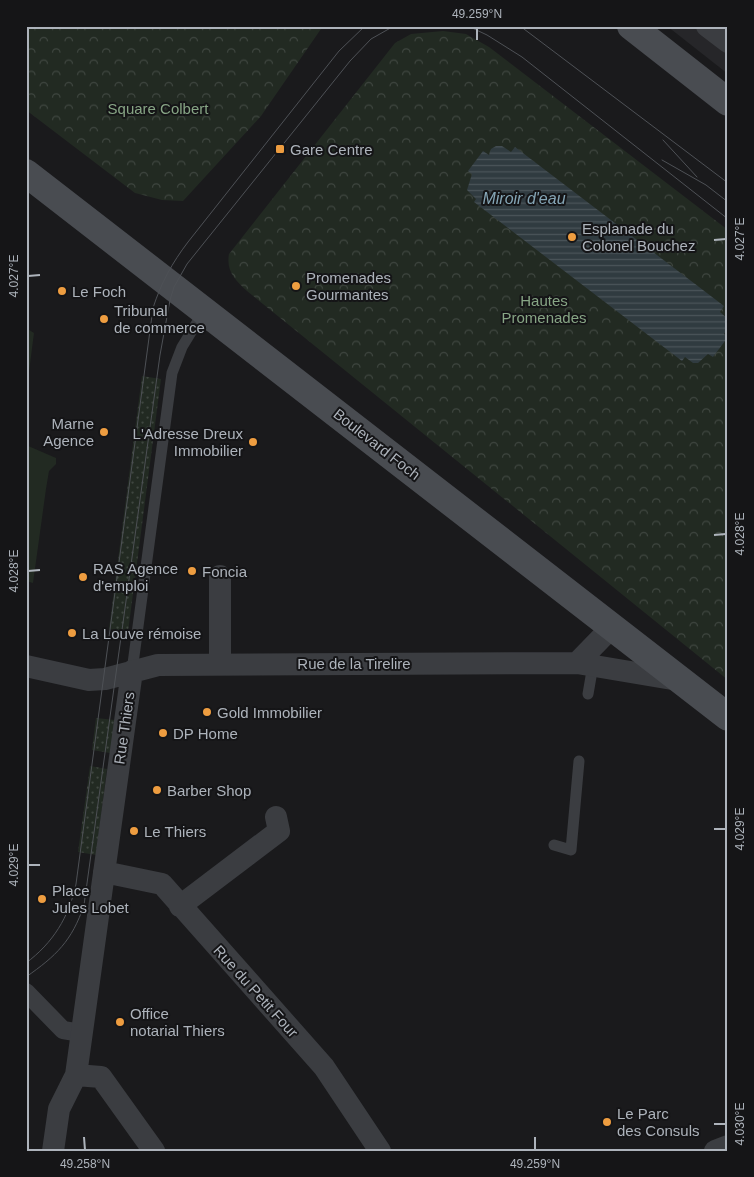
<svg xmlns="http://www.w3.org/2000/svg" width="754" height="1177" font-family="Arial,sans-serif">
	<style>
		.built { fill: #262629 }
		.grass { fill: url(#grass-dots) }
		.forest { fill: url(#forest-crowns) }
		.garden { fill: #222a22 }
		.water { fill: url(#water-rules) }
		.lines { fill: none; stroke-linecap: round; stroke-linejoin: round }
		.service { stroke: #3b3d41; stroke-width: 11 }
		.pedestrian { stroke: #3b3d41; stroke-width: 18 }
		.minor { stroke: #3b3d41; stroke-width: 22 }
		.secondary { stroke: #494c51; stroke-width: 28 }
		.tram { stroke: #4e5156; stroke-width: 1 }
		.ticks { fill: none; stroke: #adb3bb; stroke-width: 2 }
		.poi-dot { fill: #ee9d40; stroke: #151517; stroke-width: 2 }
		.labels { text-anchor: middle; dominant-baseline: central; stroke-width: 4; stroke-linejoin: round; paint-order: stroke }
		.park-label { font-size: 15px; fill: #87a585; stroke: #151517 }
		.poi-label { font-size: 15px; fill: #adb3bb; stroke: #151517; text-anchor: start }
		.street-label { font-size: 15px; fill: #adb3bb; stroke: #151517 }
		.water-label { font-size: 16px; font-style: italic; fill: #85a5b5; stroke: #151517 }
		.neatline { fill: none; stroke: #adb3bb; stroke-width: 2 }
		.ticks-label { font-size: 12px; text-anchor: middle; fill: #adb3bb }
	</style>
	<defs>
		<pattern id="grass-dots" width="8" height="8" patternUnits="userSpaceOnUse" patternTransform="scale(1.25)"><rect width="8" height="8" fill="#222a22"/><path d="M2 2h.1M6 6h.1" fill="none" stroke="#3f4640" stroke-width="1.8" stroke-linecap="round"/></pattern>
		<pattern id="forest-crowns" width="20" height="18" patternUnits="userSpaceOnUse" patternTransform="scale(1.25)"><rect width="20" height="18" fill="#222a22"/><path d="M2 6a3 3 0 1 1 6 0M12 15a3 3 0 1 1 6 0" fill="none" stroke="#3f4640"/></pattern>
		<pattern id="water-rules" width="6" height="5" patternUnits="userSpaceOnUse" patternTransform="scale(1.25)"><rect width="6" height="5" fill="#303b40"/><path d="M0 2.5h6" fill="none" stroke="#4b555a"/></pattern>
	</defs>
	<rect width="100%" height="100%" fill="#1a1a1c"/>
	<path class="built" d="M667,26H728V74Z"/>
	<path class="grass" d="M142,376L161,379L128,632L109,629Z
		M96,718L115,720L110,753L92,750Z
		M90,766L107,769L96,855L78,852Z"/>
	<path class="forest" d="M26,26H323L261,116L183,201L162,200L135,193L26,110Z
		M443,31L466,34L489,47L728,230V680L247,291C235,280 226,271 229,254L395,43L411,34Z"/>
	<path class="garden" d="M26,328L34,333L26,395Z
		M26,445L56,458V464L49,471L46,489L33,583L26,581Z"/>
	<path class="water" d="M496,146H502L511,152L515,147L724,306L720,312L728,319V328L724,334L728,337L713,357L708,354L698,363H693L685,357L682,361L474,202L476,199L467,190L472,174L468,171L483,151L489,155L491,149Z"/>
	<g class="lines">
		<path class="service" d="M132,671L172,373L182,347L204,311
			M588,694L593,665
			M554,845L571,850L579,761"/>
		<path class="pedestrian" d="M26,992L63,1030L75,1032"/>
		<path class="minor" d="M707,26L728,42
			M220,663V576
			M577,663L613,626
			M26,666L89,680L105,679L158,665L577,663L678,680
			M104,872L162,884L324,1067L380,1151
			M180,906L279,831L276,817
			M76,1075L101,1077L154,1151
			M53,1151L59,1109L76,1075L132,671
			M715,1151L728,1146"/>
		<path class="secondary" d="M631,26L728,102
			M26,173L728,717"/>
		<path class="tram" d="M468,26L487,35L522,57L728,219
			M520,26L728,183
			M663,140L697,177
			M662,160L706,185L728,202
			M26,963C53,943 69,917 76,884L153,308C161,283 172,263 188,242L339,51L365,26
			M26,977C56,956 72,941 84,905L160,355L170,300L174,287L187,264L350,61L371,39L394,26"/>
	</g>
	<path class="ticks" d="M477,28V40M714,240L726,239M28,276L40,275M714,535L726,534M28,571L40,570M714,829H726M28,865H40M714,1124H726M84,1137L85,1150M535,1137V1150"/>
	<g class="poi-dot">
		<rect x="275" y="144" width="10" height="10" rx="2.5"/>
		<circle cx="572" cy="237" r="5"/>
		<circle cx="296" cy="286" r="5"/>
		<circle cx="62" cy="291" r="5"/>
		<circle cx="104" cy="319" r="5"/>
		<circle cx="104" cy="432" r="5"/>
		<circle cx="253" cy="442" r="5"/>
		<circle cx="192" cy="571" r="5"/>
		<circle cx="83" cy="577" r="5"/>
		<circle cx="72" cy="633" r="5"/>
		<circle cx="207" cy="712" r="5"/>
		<circle cx="163" cy="733" r="5"/>
		<circle cx="157" cy="790" r="5"/>
		<circle cx="134" cy="831" r="5"/>
		<circle cx="42" cy="899" r="5"/>
		<circle cx="120" cy="1022" r="5"/>
		<circle cx="607" cy="1122" r="5"/>
	</g>
	<g class="labels">
		<g class="park-label">
			<text x="158" y="108">Square Colbert</text>
			<text x="544" y="300">Hautes<tspan x="544" dy="17">Promenades</tspan></text>
		</g>
		<g class="poi-label">
			<text x="290" y="149">Gare Centre</text>
			<text x="582" y="228">Esplanade du<tspan x="582" dy="17">Colonel Bouchez</tspan></text>
			<text x="306" y="277">Promenades<tspan x="306" dy="17">Gourmantes</tspan></text>
			<text x="72" y="291">Le Foch</text>
			<text x="114" y="310">Tribunal<tspan x="114" dy="17">de commerce</tspan></text>
			<text x="94" y="423" text-anchor="end">Marne<tspan x="94" dy="17">Agence</tspan></text>
			<text x="243" y="433" text-anchor="end">L'Adresse Dreux<tspan x="243" dy="17">Immobilier</tspan></text>
			<text x="93" y="568">RAS Agence<tspan x="93" dy="17">d'emploi</tspan></text>
			<text x="202" y="571">Foncia</text>
			<text x="82" y="633">La Louve rémoise</text>
			<text x="217" y="712">Gold Immobilier</text>
			<text x="173" y="733">DP Home</text>
			<text x="167" y="790">Barber Shop</text>
			<text x="144" y="831">Le Thiers</text>
			<text x="52" y="890">Place<tspan x="52" dy="17">Jules Lobet</tspan></text>
			<text x="130" y="1013">Office<tspan x="130" dy="17">notarial Thiers</tspan></text>
			<text x="617" y="1113">Le Parc<tspan x="617" dy="17">des Consuls</tspan></text>
		</g>
		<g class="street-label">
			<text transform="translate(377 444) rotate(38)">Boulevard Foch</text>
			<text x="354" y="663">Rue de la Tirelire</text>
			<text transform="translate(124 728) rotate(-82)">Rue Thiers</text>
			<text transform="translate(256 991) rotate(48)">Rue du Petit Four</text>
		</g>
		<g class="water-label">
			<text x="524" y="198">Miroir d'eau</text>
		</g>
	</g>
	<rect width="754" height="1177" fill="none" stroke="#151517" stroke-width="55"/>
	<rect x="28" y="28" width="698" height="1122" class="neatline"/>
	<g class="ticks-label">
		<text x="477" y="18">49.259°N</text>
		<text transform="translate(740 239) rotate(-90)" y="4">4.027°E</text>
		<text transform="translate(14 276) rotate(-90)" y="4">4.027°E</text>
		<text transform="translate(740 534) rotate(-90)" y="4">4.028°E</text>
		<text transform="translate(14 571) rotate(-90)" y="4">4.028°E</text>
		<text transform="translate(740 829) rotate(-90)" y="4">4.029°E</text>
		<text transform="translate(14 865) rotate(-90)" y="4">4.029°E</text>
		<text transform="translate(740 1124) rotate(-90)" y="4">4.030°E</text>
		<text x="85" y="1168">49.258°N</text>
		<text x="535" y="1168">49.259°N</text>
	</g>
</svg>
